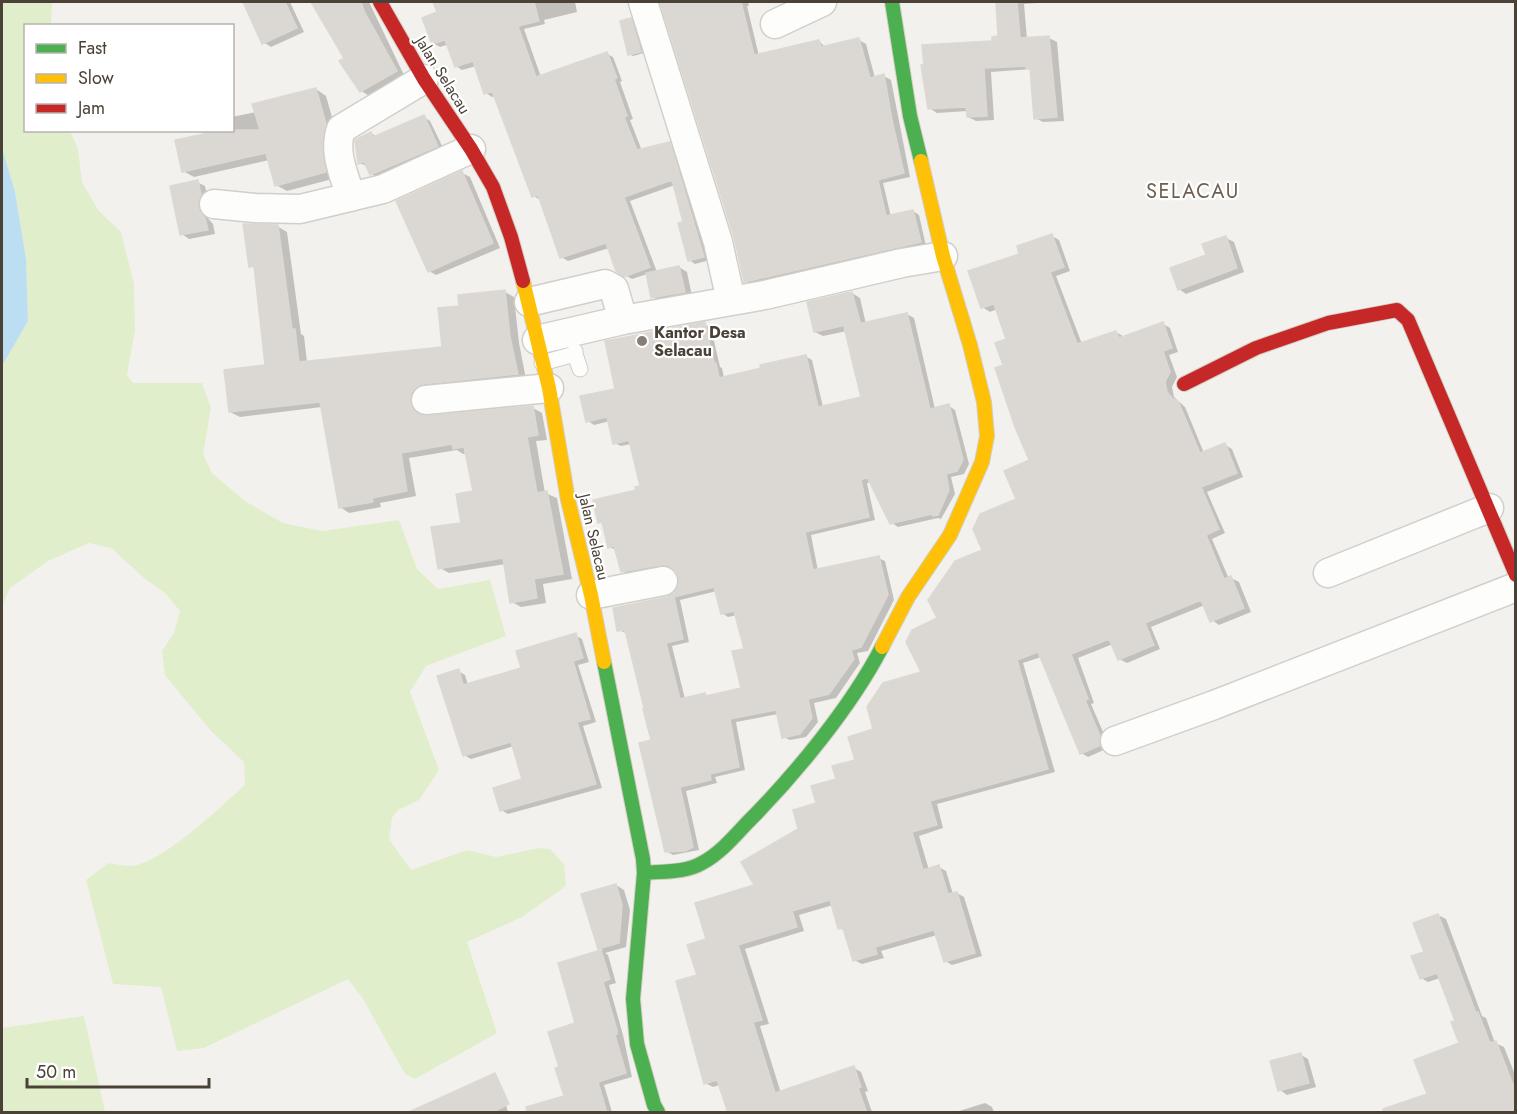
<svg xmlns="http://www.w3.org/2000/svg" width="1517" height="1114" font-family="Jost,sans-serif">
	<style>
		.green { fill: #e1eecc }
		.water { fill: #bbdef3 }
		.shadow { fill: #0003; fill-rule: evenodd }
		.building { fill: #dbd8d3; stroke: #dcd8d2; stroke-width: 1.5; fill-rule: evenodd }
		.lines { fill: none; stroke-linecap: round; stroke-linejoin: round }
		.lane-casing { stroke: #d1cfca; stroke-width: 17 }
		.street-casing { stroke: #d1cfca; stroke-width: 31 }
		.fast-casing { stroke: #d3cec3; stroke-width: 16 }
		.slow-casing { stroke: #d3cec3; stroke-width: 16 }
		.jam-casing { stroke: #d3cec3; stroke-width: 16 }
		.lane { stroke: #fdfdfc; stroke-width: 15 }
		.street { stroke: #fdfdfc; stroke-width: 28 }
		.fast { stroke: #4caf50; stroke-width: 14 }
		.slow { stroke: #ffc107; stroke-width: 14 }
		.jam { stroke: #c62828; stroke-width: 14 }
		.poi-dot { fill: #867f77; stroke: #fff; stroke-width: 2 }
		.labels { text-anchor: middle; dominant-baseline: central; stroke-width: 4.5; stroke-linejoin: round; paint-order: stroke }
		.street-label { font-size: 16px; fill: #4b4237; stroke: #fff }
		.poi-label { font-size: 16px; font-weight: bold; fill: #4b4237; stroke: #fff; text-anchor: start }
		.quarter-label { font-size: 20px; letter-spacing: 1.5px; fill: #6e604e; stroke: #fff }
	</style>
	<rect width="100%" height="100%" fill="#f3f1ed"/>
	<path class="green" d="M2,2H52L51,25L26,26V130L70,131L78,149L82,182L98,210L121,232L134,284L135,330L127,375L133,383H202L211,408L203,454L212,473L245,501L283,523L322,531L399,520L417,569L438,589L490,580L506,636L426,666L410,692L439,770L419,800L398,810L392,818L389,839L411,870L467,850L496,857L539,848L550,849L564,864L566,886L522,917L467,942L497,1033L415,1079L405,1074L363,999L348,979L204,1048L177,1051L161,987L113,984L86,880L108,863C116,864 124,866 131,866C162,864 221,806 245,785L244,762L211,731L165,675L162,651L174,633L180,611L165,593L144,578L111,548L89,543L48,561L10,588L2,606V366L28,321L26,259L15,192L2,148Z
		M84,1016L105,1112H2V1028Z"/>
	<path class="water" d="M2,148L15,192L26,259L28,321L2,366Z"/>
	<path class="shadow" d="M253,2H290L304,32L271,47L263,42L246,5Z
		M318,2H369L404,75L368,95L361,91L346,58L314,3Z
		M435,2H575L577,12L544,20L545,24L524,29L541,77L607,54L613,57L622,81L620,82L633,119L630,120L642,151L669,144L676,148L710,260L695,264L689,260L684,223L675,185L630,201L657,272L679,267L687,272L692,296L660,302L653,297L647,274L632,279L625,275L609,248L568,261L561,257L540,200L534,196L496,96L492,97L486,93L476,66L462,70L456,66L449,44L440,47L433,43L439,13Z
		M662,2H748L749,6H747L759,56L819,41L826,48L859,40L866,44L875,78L884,76L891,80L910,177L883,183L891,217L913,211L919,215L926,246L752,285L745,281L735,237Z
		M998,2H1050L1024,4L1027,39L1049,38L1057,42L1064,121L1043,122L1035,118L1032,69L991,72L994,120L976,121L968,117V111L937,113L929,108L1000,38Z
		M630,19L634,21L644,53L633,56L629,54Z
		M316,89L326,96L336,131V178L287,191L276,185L269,160L194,177L183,171L232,130V117L256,112Z
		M424,117L430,121L444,150L378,178L371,174L367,166L359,163L371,133L377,137Z
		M462,173L470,177L500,248L436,275L429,271Z
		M197,182L205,186L208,200L205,207L206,216L213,224L215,234L189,239L182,234Z
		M277,226L287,232L301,334L304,336L307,362L444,348L460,307L505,292L514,297L519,343L526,379L419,408L422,417L533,408L542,413L547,440L536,441L545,493L557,498L572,579L543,584L546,603L521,607L512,602L506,564L449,573L440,568L463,524L474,492L467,453L463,454L457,450L409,458L416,496L380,503L381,507L349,513L340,507L322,407L240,417L230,412L267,367L256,269L251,266Z
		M1052,236L1059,240L1070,271L1056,276L1082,344L1116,332L1124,337L1163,324L1170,328L1178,352L1169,355L1177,377L1172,387L1174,397L1185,407L1204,453L1225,445L1232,449L1243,477L1207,492L1225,533L1212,539L1229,579L1231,578L1239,582L1251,612L1219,625L1212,620L1205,605L1151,627L1160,649L1127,663L1119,659L1113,644L1078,658L1094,703L1091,704L1107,741L1106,749L1088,757L1081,753L1041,657L1023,663L1055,772L937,804L943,828L919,836L929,870L939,867L946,871L953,894L957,893L964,897L982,956L952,965L945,961L937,935L881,951L884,958L862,964L854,960L846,932L840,928L833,905L799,915L804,931L745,949L769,1024L760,1026L781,1093L854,1068L861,1072L868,1091L865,1092L872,1112H729L720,1085L713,1087L705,1083L699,976L708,940L756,886L800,830L817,804L856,761L875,730L924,673L939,619L1018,500L1031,461L1005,366L1008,340L997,309L990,312L982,307L1021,255Z
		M1226,238L1234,242L1244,272L1186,294L1179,289Z
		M852,293L860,298L866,324L907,314L914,318L935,409L949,406L955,410L969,464L964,474L951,477L955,494L941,519L938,518L898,527L892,523L871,482L867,483L875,520L811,535L818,571L878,558L885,561L894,600L868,651L857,653L860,663L836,698L814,703L818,722L806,737L790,740L783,737L778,714L736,722L745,770L715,777L717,783L686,791L699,850L673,855L666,851L652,741L628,634L619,630L675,594L680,587L681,578L675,568H667L629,575L622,571L616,550L609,547L604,525L600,522L641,487L631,444L621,446L614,443L610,421L594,425L588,421L617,390L704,324L711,328L720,367L722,368L724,378L805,356L812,360L823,407L863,398L847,331L823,336L815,332ZM717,591L722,613L728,617L737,615L745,650L742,689L708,697L705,695L685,699L672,646L689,642L680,600Z
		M575,635L582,639L589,662L578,665L596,722L583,726L602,788L508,814L501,810L524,780L514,746L471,759L464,755L458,671L465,675L468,685L523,669Z
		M616,885L624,890L630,910L626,947L605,953L608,955L616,983L609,985L623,1035L632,1077L604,1085L612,1112H546L565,1097L561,1068L576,1024L559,964L603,950L599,948Z
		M1438,915L1446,919L1482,1016L1486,1018L1495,1043L1504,1047L1516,1077V1112H1488L1429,1095L1461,1044L1456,1022L1440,978L1428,982L1421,978L1425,953Z
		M1301,1055L1308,1059L1316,1087L1287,1095L1280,1090Z
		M491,1077L499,1082L508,1112H418L416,1108Z
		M985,1103L992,1107L994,1112H956Z"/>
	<path class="building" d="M243,2H285L297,28L262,44Z
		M311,2H361L364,11L397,71L360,92L339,61L344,58Z
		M433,2H534L539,21L518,26L536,77L607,52L617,78L614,79L627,116L624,117L637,150L670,142L704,257L688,261L678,223L683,222L672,180L624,197L650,267L624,277L616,271L606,243L560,258L538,195L532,197L492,91L484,94L473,61L455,67L445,40L432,44L422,18L437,12Z
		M660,2H741L754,55L819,40L821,47L859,38L870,78L884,74L892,120L904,173L878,180L886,216L913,210L921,242L744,282L734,237Z
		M996,2H1017L1020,38L1049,36L1057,117L1034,119L1030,68L1026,69V66L984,68L987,116L967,117L966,107L928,109L921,65H924L922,45L992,41V37L998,36Z
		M631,18L641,52L628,55L620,21Z
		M316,88L326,124L322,147L326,172L275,186L266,153L182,172L175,140L204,134L203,130H260L252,104Z
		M424,115L438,146L370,175L364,162L358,164L355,140L371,132L373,137Z
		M462,171L493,243L428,272L396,201Z
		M198,180L201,195L198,202L199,210L205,218L208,230L180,235L170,186Z
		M243,224L278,225L292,329H295L299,362L442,347L438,308L459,306L458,295L505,290L510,337L518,374L424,384L416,387L411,393L410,402L413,410L420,415L427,416L533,406L538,435L527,437L537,493L547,491L563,574L534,579L537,598L510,603L503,558L438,569L431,527L461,523L456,494L473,491L464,447L453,449L452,444L401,453L407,491L372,498L373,502L339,508L320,402L229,412L224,370L265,365L254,266L249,267Z
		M1052,234L1064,267L1050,272L1077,344L1116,331L1119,338L1163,322L1172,348L1163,351L1170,372L1165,382L1167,392L1173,399L1178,401L1200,453L1225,443L1237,473L1201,487L1219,529L1206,535L1224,579L1231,576L1244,608L1210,622L1201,600L1145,623L1154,645L1118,660L1109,639L1071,654L1088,699L1085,700L1100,736L1099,746L1080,754L1038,652L1017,660L1048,769L930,801L937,825L912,832L923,870L939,865L948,894L957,892L975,953L944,962L934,930L875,947L877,954L853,961L843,928L838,929L830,900L792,911L797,927L738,945L762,1020L753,1022L775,1093L854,1066L861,1087L858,1088L867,1113H728L717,1080L704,1084L676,981L697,975L687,945L706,939L695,903L754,885L741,862L798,829L793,810L816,803L811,786L836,779L832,766L855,760L848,737L873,729L867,707L883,683L921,672L906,642L912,630L937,618L928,600L955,561L982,550L973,529L980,514L1016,499L1004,471L1029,460L1015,427L995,368L1003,365L995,343L1006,339L994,304L981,308L968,271L1019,254L1017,246Z
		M1226,236L1237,268L1178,290L1170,268L1206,255L1202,244Z
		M679,266L685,292L651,298L646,273Z
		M852,292L860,322L814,332L807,302Z
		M907,313L930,409L949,404L963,460L957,471L946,474L949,490L938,515L933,516L932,514L890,524L867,477L861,480L869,517L805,532L813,570L879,556L888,595L861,647L851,650L854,659L829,694L808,699L812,718L800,734L782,738L776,710L730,719L739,767L710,774L711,780L680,787L693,847L685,851L665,852L639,743L651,740L643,709L644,708L625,630L617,631L613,608L667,597L674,593L678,587L679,578L676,571L668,565H660L621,572L614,546L608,548L602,522L598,523L593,500L636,490L635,487L640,486L629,440L613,444L607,417L586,422L580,396L615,389L605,341L705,322L714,363H716L719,378L761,368L760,365L806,355L818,407L861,397L844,327ZM714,587L721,614L734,611L744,649L732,651L741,688L706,696L705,693L680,699L666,643L683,639L674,597Z
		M576,633L583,658L573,661L590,719L577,722L596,784L500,811L493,788L522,779L511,742L463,756L437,676L459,669L463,685L521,668L516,651Z
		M616,884L622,905L619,943L598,949L581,894Z
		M1438,914L1476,1013L1478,1012L1490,1043L1496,1041L1515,1090V1113H1384L1383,1109L1427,1094L1414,1060L1459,1043L1451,1022L1455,1021L1437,973L1420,979L1411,956L1424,952L1413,923Z
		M601,950L610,979L603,982L617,1030V1034L615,1035L626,1073L598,1082L607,1113H527L526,1107L564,1096L555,1068L559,1067L548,1032L575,1023L558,963Z
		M1301,1053L1309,1083L1278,1091L1270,1061Z
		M495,1073L509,1104L491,1113H407Z"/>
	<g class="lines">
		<defs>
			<path id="lane" d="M575,354L580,369
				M542,363L575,354V351"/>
			<path id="street" d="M643,2L718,242L731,301
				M775,24L822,2
				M351,197C344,175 333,152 341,129L424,79
				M214,204L255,208L300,209L383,189L471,149
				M529,302L605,284L614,289L623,320
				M537,340L623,320L765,295L902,263L943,256
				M426,400L549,388
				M1328,573L1489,508
				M591,595L663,581
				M1115,741L1214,705L1516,587"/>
			<path id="fast" d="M892,2L910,116L921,161
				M604,662L643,859L644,873L633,999L637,1044L654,1105L658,1112
				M644,873C663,871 685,873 702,863C719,854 733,838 746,824C794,776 851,707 882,647"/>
			<path id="slow" d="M523,281L549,388L568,500L591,595L604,662
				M882,647L908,597L950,535L982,462L987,436L984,402L970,345L943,256L921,161"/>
			<path id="jam" d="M380,2L424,79L471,149L493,187L511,237L523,281
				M1184,384L1256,348L1328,323L1397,310L1408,320L1516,575"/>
		</defs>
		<use href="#lane" class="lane-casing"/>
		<use href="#street" class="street-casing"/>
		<use href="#fast" class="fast-casing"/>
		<use href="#slow" class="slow-casing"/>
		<use href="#jam" class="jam-casing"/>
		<use href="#lane" class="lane"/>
		<use href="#street" class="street"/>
		<use href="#fast" class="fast"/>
		<use href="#slow" class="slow"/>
		<use href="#jam" class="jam"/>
	</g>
	<circle class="poi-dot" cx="642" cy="341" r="6"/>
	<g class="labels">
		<g class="street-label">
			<text transform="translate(443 75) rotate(58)">Jalan Selacau</text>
			<text transform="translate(594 537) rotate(77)">Jalan Selacau</text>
		</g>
		<g class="poi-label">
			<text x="654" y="332">Kantor Desa<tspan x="654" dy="18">Selacau</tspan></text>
		</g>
		<g class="quarter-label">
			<text x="1193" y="191">SELACAU</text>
		</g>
	</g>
	<rect width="1517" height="1114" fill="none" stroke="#4b4237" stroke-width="6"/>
	<rect x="24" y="24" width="210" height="108" fill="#ffffff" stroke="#b7b3af" stroke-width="1.5"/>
	<rect x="36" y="44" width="30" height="9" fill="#4caf50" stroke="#b7b3af" stroke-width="1.5"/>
	<text x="78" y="54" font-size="18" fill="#4b4237">Fast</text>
	<rect x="36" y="74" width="30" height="9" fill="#ffc107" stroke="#b7b3af" stroke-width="1.5"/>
	<text x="78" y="84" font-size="18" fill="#4b4237">Slow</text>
	<rect x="36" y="104" width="30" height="9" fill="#c62828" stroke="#b7b3af" stroke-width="1.5"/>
	<text x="78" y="114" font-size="18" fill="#4b4237">Jam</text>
	<path d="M27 1078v9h182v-9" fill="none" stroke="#4b4237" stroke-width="3"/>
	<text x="36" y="1078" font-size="18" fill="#4b4237" stroke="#ffffff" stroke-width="4.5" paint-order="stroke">50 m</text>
</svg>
